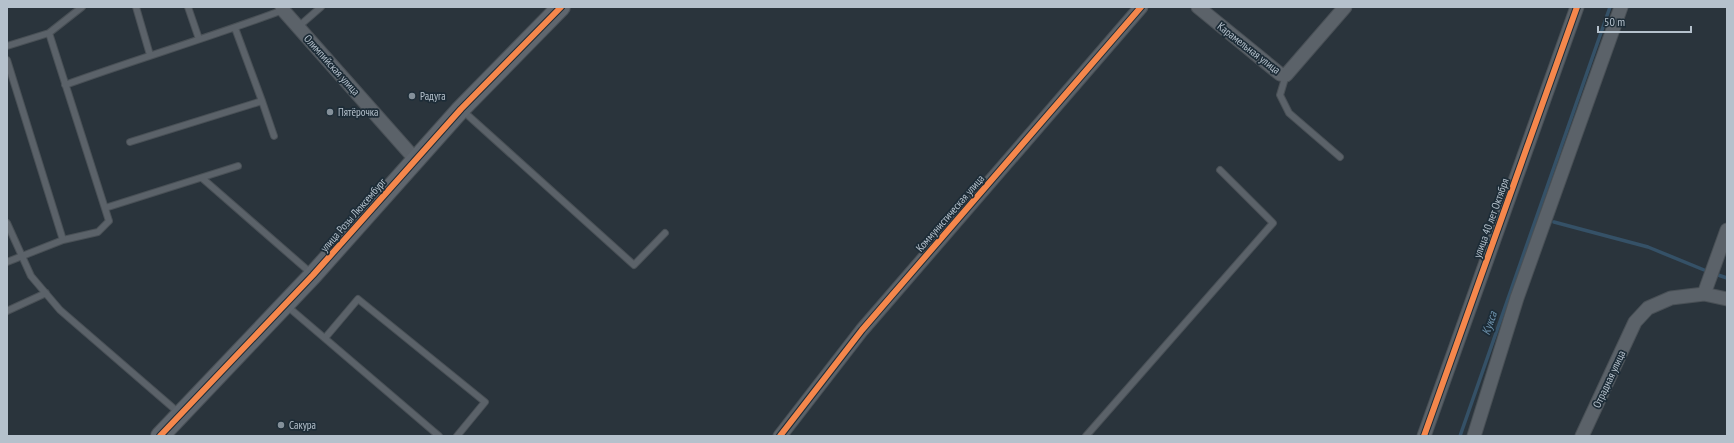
<svg xmlns="http://www.w3.org/2000/svg" width="1734" height="443" font-family="'PT Sans Narrow',sans-serif">
	<style>
		.lines { fill: none; stroke-linecap: round; stroke-linejoin: round }
		.stream { stroke: #355167; stroke-width: 3.5 }
		.lane-casing { stroke: #495056; stroke-width: 8 }
		.street-casing { stroke: #495056; stroke-width: 15 }
		.secondary-casing { stroke: #495056; stroke-width: 20 }
		.lane { stroke: #5b6269; stroke-width: 6 }
		.street { stroke: #5b6269; stroke-width: 13 }
		.secondary { stroke: #5f666e; stroke-width: 18 }
		.cycleway-casing { stroke: #1d2c37; stroke-width: 8 }
		.cycleway { stroke: #f5874c; stroke-width: 6 }
		.poi-dot { fill: #84909a; stroke: #1d2c37; stroke-width: 1.5 }
		.labels { text-anchor: middle; dominant-baseline: central; stroke-width: 3.5; stroke-linejoin: round; paint-order: stroke }
		.street-label { font-size: 11px; fill: #b5c1cc; stroke: #1d2c37 }
		.poi-label { font-size: 11px; fill: #b5c1cc; stroke: #1d2c37; text-anchor: start }
		.water-label { font-size: 12px; font-style: italic; fill: #7297b2; stroke: #1d2c37 }
	</style>
	<rect width="100%" height="100%" fill="#2a343c"/>
	<g class="lines">
		<path class="stream" d="M1554,222L1648,247L1709,272
			M1715,274L1727,278
			M1460,436L1610,7"/>
		<defs>
			<path id="lane" d="M136,7L150,55
				M188,7L199,39
				M298,27L321,7
				M235,28L262,101L274,136
				M7,46L49,33L82,7
				M7,60L63,240
				M1286,75L1280,95L1289,113L1340,157
				M65,85C137,59 211,37 283,10
				M462,110L634,265L665,233
				M130,142L262,101
				M202,178L312,274
				M105,208L238,166
				M7,223L31,276L60,310L179,413
				M7,262L63,240L98,232L109,221L49,33
				M287,306L439,436
				M7,311L46,293
				M325,338L358,299L485,402L457,436
				M1086,436L1273,223L1220,170"/>
			<path id="street" d="M282,7L283,10L415,159
				M1198,7L1280,74L1286,75L1345,7
				M1704,294L1727,230
				M780,436L862,330L1141,7
				M1424,436L1577,7
				M1474,436L1517,298L1621,7
				M1582,436L1635,322L1648,308L1671,298L1704,294L1727,299"/>
			<path id="secondary" d="M160,436L313,275L461,109L561,7"/>
		</defs>
		<use href="#lane" class="lane-casing"/>
		<use href="#street" class="street-casing"/>
		<use href="#secondary" class="secondary-casing"/>
		<use href="#lane" class="lane"/>
		<use href="#street" class="street"/>
		<use href="#secondary" class="secondary"/>
		<defs>
			<path id="cycleway" d="M160,436L313,275L461,109L561,7
				M780,436L862,330L1141,7
				M1424,436L1577,7"/>
		</defs>
		<use href="#cycleway" class="cycleway-casing"/>
		<use href="#cycleway" class="cycleway"/>
	</g>
	<g class="poi-dot">
		<circle cx="412" cy="96" r="4"/>
		<circle cx="330" cy="112" r="4"/>
		<circle cx="281" cy="425" r="4"/>
	</g>
	<g class="labels">
		<g class="street-label">
			<text transform="translate(1249 48) rotate(38)">Карамельная улица</text>
			<text transform="translate(332 65) rotate(48)">Олимпийская улица</text>
			<text transform="translate(950 213) rotate(-49)">Коммунистическая улица</text>
			<text transform="translate(353 215) rotate(-49)">улица Розы Люксембург</text>
			<text transform="translate(1491 218) rotate(-70)">улица 40 лет Октября</text>
			<text transform="translate(1609 379) rotate(-65)">Отрадная улица</text>
		</g>
		<g class="poi-label">
			<text x="420" y="96">Радуга</text>
			<text x="338" y="112">Пятёрочка</text>
			<text x="289" y="425">Сакура</text>
		</g>
		<g class="water-label">
			<text transform="translate(1489 323) rotate(-71)">Кукса</text>
		</g>
	</g>
	<rect width="1734" height="443" fill="none" stroke="#b5c1cc" stroke-width="16"/>
	<path d="M1598 26v6h93v-6" fill="none" stroke="#b5c1cc" stroke-width="2"/>
	<text x="1604" y="26" font-size="12" fill="#b5c1cc" stroke="#1d2c37" stroke-width="3" paint-order="stroke">50 m</text>
</svg>
